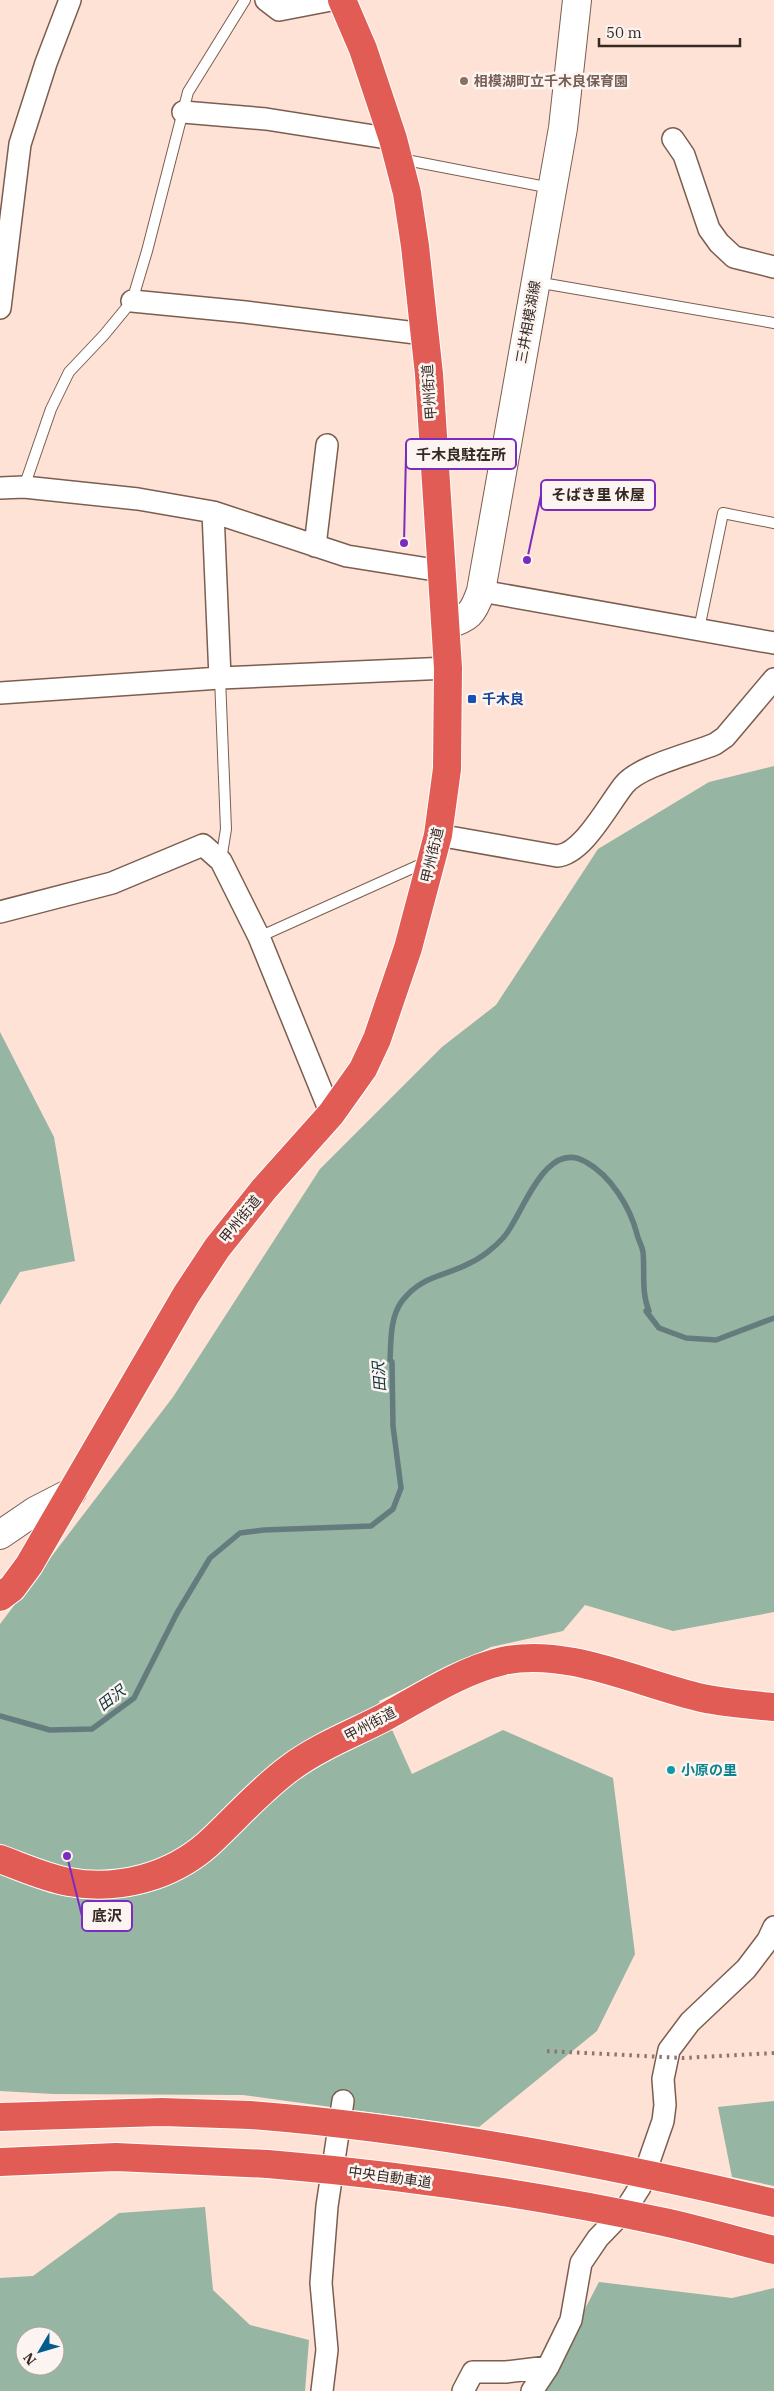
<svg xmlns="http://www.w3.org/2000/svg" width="774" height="2391" font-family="'IBM Plex Serif','Noto Sans JP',serif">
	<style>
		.forest { fill: #96b5a2; fill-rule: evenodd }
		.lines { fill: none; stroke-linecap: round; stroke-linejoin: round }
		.stream { stroke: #647c7e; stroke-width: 5.5 }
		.lane-casing { stroke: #7b5e50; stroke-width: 12 }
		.street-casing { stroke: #7b5e50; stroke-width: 24 }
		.secondary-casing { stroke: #7b5e50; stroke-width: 30 }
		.highway-casing { stroke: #fff; stroke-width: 30 }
		.lane { stroke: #fff; stroke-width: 10 }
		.street { stroke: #fff; stroke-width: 21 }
		.secondary { stroke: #fff; stroke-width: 28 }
		.highway { stroke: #e15c55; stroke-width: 28 }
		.rail { stroke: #8a766d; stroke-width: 4; stroke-dasharray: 2.5 5; stroke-linecap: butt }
		.highway-bridge-casing { stroke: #fff; stroke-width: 30; stroke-linecap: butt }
		.highway-bridge { stroke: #e15c55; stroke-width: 28 }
		.education-dot { fill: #8d6e63; stroke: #fbf4f1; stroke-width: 2 }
		.transit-dot { fill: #1a4fb4; stroke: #fbf4f1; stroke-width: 2 }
		.culture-dot { fill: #0f9aa8; stroke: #fbf4f1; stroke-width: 2 }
		.labels { text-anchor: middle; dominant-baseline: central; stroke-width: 5; stroke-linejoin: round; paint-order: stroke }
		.education-label { font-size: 14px; font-weight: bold; fill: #785e54; stroke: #fbf4f1; text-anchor: start }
		.street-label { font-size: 14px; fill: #362923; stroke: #fbf4f1 }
		.transit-label { font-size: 14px; font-weight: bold; fill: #164399; stroke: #fbf4f1; text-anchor: start }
		.culture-label { font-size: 14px; font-weight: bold; fill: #0d838f; stroke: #fbf4f1; text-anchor: start }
		.water-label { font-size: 15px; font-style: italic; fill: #0a3338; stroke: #fbf4f1 }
		.leader { fill: none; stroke: #7b2cbf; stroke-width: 2 }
		.callout-dot { fill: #7b2cbf; stroke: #fbf4f1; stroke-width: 2 }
		.callout { fill: #fbf4f1; stroke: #7b2cbf; stroke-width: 2 }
		.callout-label { font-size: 15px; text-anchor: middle; font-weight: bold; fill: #362923 }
	</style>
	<rect width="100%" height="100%" fill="#fee2d5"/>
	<path class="forest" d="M774,766V1612L673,1631L585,1605L563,1631L491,1647L379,1701L412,1774L503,1730L613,1778L635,1954L597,2031L479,2127L243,2095L53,2094L0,2091V1624L173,1397L320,1169L442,1047L496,1005L598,849L709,782Z
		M0,1032L54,1137L75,1261L20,1272L0,1305Z
		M774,2101V2186L732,2177L718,2107Z
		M205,2207L213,2290L250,2325L309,2340L305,2391H0V2278L33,2276L119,2213ZM25,2336H55V2366H25Z
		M599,2282L732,2298L774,2288V2391H542Z"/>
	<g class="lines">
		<path class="stream" d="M0,1716L50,1730L92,1729L134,1698L177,1613L210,1558L240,1533L264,1530L371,1526L393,1509L401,1488L393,1426L392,1362L390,1360C391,1341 390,1317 402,1301C422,1275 444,1277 470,1263C481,1258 495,1247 503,1238C522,1218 544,1137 586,1162C611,1176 630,1207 637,1234C638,1240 642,1245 643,1252C645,1272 641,1292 649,1311H646L659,1328L686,1338L716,1340L774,1318"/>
		<defs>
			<path id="lane" d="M401,159L551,188
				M536,282L774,323
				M24,487L51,409L69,372L104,335L132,301L147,251L188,92L245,0
				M699,629L723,513L774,523
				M220,678L226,829L221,860
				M259,937L426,862"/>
			<path id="street" d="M266,0L279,10L331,0
				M183,112L266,119L393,139
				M673,139L684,155L709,229L719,243L734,257L774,267
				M132,301L245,312L424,334
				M0,308L20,144L46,63L70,0
				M0,488L24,487L138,499L213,512L347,556L441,571
				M213,512L220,678
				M315,546L327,445
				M481,591L774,643
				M0,693L220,678L448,668
				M438,835L557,856C583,854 608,805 624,785C639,766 691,754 715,744L725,737L774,679
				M0,912L112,883L203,845L221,861L259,937L331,1114
				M322,2391L327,2350L321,2283L327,2206L343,2101
				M463,2391L473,2372H506L548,2367
				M532,2391L548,2367L571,2320L581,2263L598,2238L626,2209L640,2187L663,2121L665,2105L663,2079L669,2050L690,2022L746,1969L768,1940L774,1927"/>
			<path id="secondary" d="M446,625C469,618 473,614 481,591L563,128L577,0
				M0,1535L35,1511L72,1492"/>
			<path id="highway" d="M0,1597L12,1588L29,1565L186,1295L217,1248L264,1189L331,1114L363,1069L377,1039L408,948L438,835L447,769L448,668L429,374L415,246L407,193L393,139L363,49L342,0
				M0,1859C22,1867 46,1878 69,1882C118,1891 171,1877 208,1844C235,1819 260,1790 290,1768C318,1747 352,1734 383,1718C422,1697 460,1671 503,1661C567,1647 640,1684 702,1698C726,1703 750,1705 774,1707
				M0,2117L162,2112L250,2115
				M0,2162L116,2157L268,2164"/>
		</defs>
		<use href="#lane" class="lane-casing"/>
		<use href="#street" class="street-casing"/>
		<use href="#secondary" class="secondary-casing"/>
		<use href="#highway" class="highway-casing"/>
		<use href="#lane" class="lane"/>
		<use href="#street" class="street"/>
		<use href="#secondary" class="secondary"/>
		<use href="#highway" class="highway"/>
		<path class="rail" d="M547,2051L683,2058L774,2053"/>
		<defs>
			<path id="highway-bridge" d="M250,2115C427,2129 602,2162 774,2203
				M268,2164C400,2175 534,2194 664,2222C701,2230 737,2241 774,2250"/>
		</defs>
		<use href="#highway-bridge" class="highway-bridge-casing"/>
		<use href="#highway-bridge" class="highway-bridge"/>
	</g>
	<circle class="education-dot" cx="464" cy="81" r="5"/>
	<rect class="transit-dot" x="467" y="694" width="10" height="10" rx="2.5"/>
	<circle class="culture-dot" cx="671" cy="1770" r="5"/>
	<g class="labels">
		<g class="education-label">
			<text x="474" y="81">相模湖町立千木良保育園</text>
		</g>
		<g class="street-label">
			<text transform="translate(528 322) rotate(-80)">三井相模湖線</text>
			<text transform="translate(429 392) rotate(-94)">甲州街道</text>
			<text transform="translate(432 855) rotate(-77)">甲州街道</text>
			<text transform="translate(240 1219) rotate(-51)">甲州街道</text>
			<text transform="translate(370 1724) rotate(-28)">甲州街道</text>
			<text transform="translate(390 2177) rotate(8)">中央自動車道</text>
		</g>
		<g class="transit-label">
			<text x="482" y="699">千木良</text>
		</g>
		<g class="culture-label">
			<text x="681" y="1770">小原の里</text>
		</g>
		<g class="water-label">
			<text transform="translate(379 1377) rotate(-94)">田沢</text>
			<text transform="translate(111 1698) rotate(-38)">田沢</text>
		</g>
	</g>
	<path class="leader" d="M404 543L406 454M527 560L541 495M67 1856L82 1916"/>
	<g class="callout-dot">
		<circle cx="404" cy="543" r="5"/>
		<circle cx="527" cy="560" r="5"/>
		<circle cx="67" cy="1856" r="5"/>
	</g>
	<g class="callout">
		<rect x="406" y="439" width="110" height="30" rx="5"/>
		<rect x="541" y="480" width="114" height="30" rx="5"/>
		<rect x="82" y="1901" width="50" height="30" rx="5"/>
	</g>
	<g class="callout-label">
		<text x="461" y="460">千木良駐在所</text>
		<text x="598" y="500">そばき里 休屋</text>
		<text x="107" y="1921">底沢</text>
	</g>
	<g transform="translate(40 2351) rotate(232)"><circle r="24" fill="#fbf4f1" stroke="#aca39f"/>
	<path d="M0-4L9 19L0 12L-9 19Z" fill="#015b8d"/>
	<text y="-8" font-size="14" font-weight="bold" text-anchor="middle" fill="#362923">N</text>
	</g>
	<path d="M599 38v8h141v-8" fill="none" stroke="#362923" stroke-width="2.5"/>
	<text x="606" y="38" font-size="15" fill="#362923" stroke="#fbf4f1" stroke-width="4" paint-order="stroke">50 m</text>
</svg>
